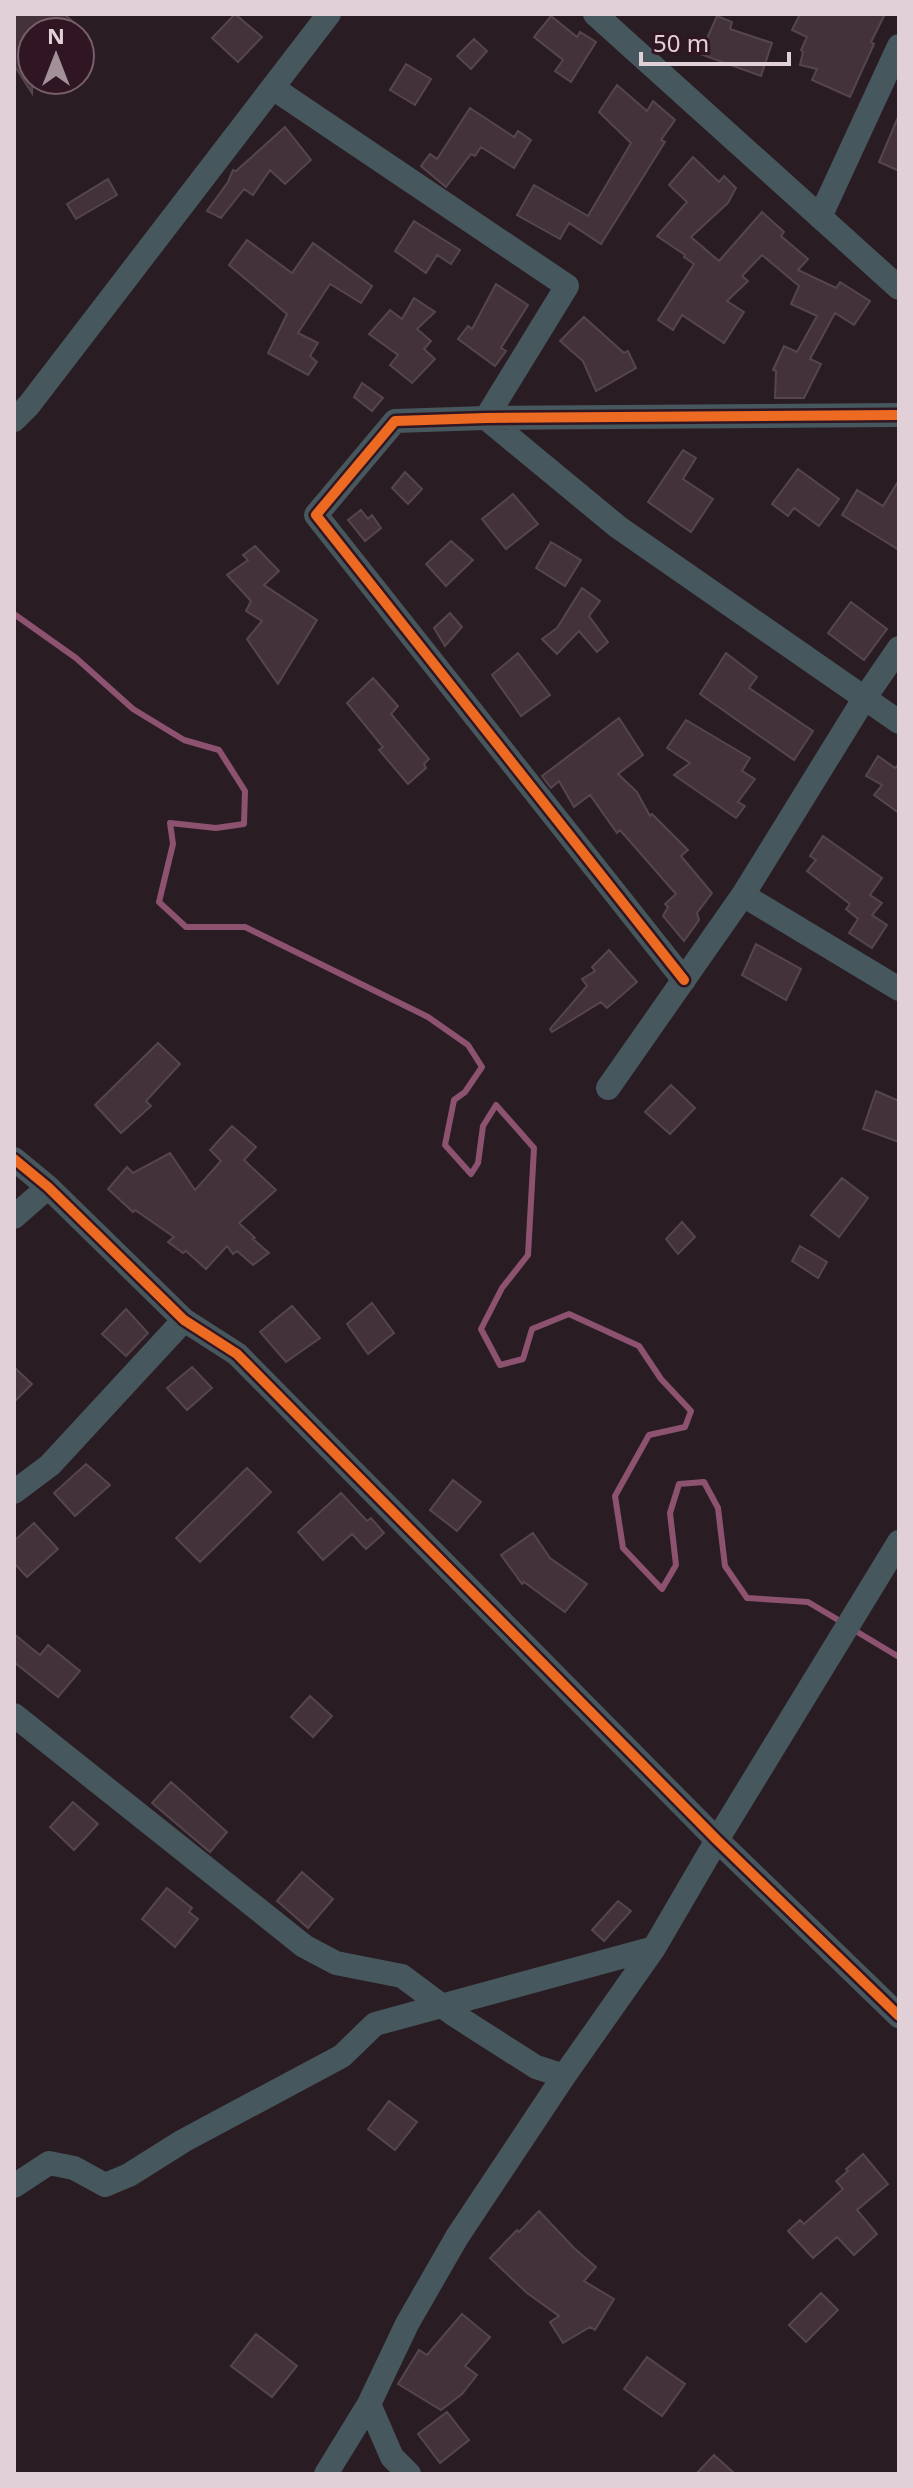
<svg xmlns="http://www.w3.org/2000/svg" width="913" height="2488" font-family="'Noto Sans',sans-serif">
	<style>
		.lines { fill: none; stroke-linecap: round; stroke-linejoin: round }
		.stream { stroke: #8c526f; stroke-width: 6 }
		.building { fill: #44323b; stroke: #54464c; stroke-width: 2 }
		.minor { stroke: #46585d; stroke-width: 24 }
		.cycleway-casing { stroke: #301623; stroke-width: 15 }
		.cycleway { stroke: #ed6a23; stroke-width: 10 }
	</style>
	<rect width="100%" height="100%" fill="#2a1c23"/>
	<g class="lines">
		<path class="stream" d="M14,614L76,658L133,709L184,740L219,750L245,791L244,824L216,828L170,823L173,844L159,902L186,927H245L428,1017L468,1045L482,1067L465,1092L454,1100L445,1145L471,1174L478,1163L483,1126L496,1105L534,1148L528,1255L502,1288L481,1329L500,1365L523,1359L532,1329L569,1314L639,1346L661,1379L691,1411L685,1427L649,1435L615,1496L623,1548L662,1589L676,1565L670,1513L679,1484L704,1482L718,1508L725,1566L747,1598L808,1602L845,1624
			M854,1630L899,1657"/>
	</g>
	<path class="building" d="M14,14H64L85,32H32V93L14,65Z
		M235,14L262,37L238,62L212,38Z
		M800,14H885L871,42L874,44L850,97L812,80L817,69L800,65L803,52L801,50L807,37L792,30Z
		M551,16L577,37L580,32L596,42L571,82L555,71L563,60L534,37Z
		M717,16L732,22L730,29L772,43L761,76L700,54Z
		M474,39L487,51L471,69L457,56Z
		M406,64L431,79L415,105L390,90Z
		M617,85L647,111L653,101L675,120L661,140L665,142L601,244L569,223L560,239L517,215L534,185L588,216L631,143L599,112Z
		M470,108L514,137L518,131L531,140L514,168L481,147L475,156L471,154L446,187L421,166L430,154L437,159Z
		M899,115V171L879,162Z
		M285,127L311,160L285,184L270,170L253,195L244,189L221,218L207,211L228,182L233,170L236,171Z
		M693,157L719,182L724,176L736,188L728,203L691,237L719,261L762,212L784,232L781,236L808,259L798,270L836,288L840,282L870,301L854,325L835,313L810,359L821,364L804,398H775L776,371L773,370L784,346L797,352L817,316L791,304L799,286L762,255L742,276L748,281L727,301L744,312L724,343L682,315L673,330L658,320L694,264L684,257L685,255L657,236L687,202L669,185Z
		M108,179L117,195L76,219L67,204Z
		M414,221L460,250L451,264L437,255L426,273L395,251Z
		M247,240L292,273L313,243L372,286L361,303L330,284L298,333L318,343L310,356L317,362L308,375L268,353L287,314L229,265Z
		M496,284L528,305L501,348L506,351L495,366L458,339L468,326L472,329Z
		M414,298L435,312L417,329L431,341L424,349L435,359L412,383L390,365L398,355L369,334L390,310L402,319Z
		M584,317L624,353L628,351L636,368L596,391L583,361L560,341Z
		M362,383L383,398L372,411L354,397Z
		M683,450L696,458L683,479L713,499L691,532L648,502Z
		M798,469L839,499L819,526L794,508L788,516L772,504Z
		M405,472L422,489L408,504L392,488Z
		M899,480V550L842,515L857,490L883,506Z
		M513,494L538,524L506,549L482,519Z
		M361,510L368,519L372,515L381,528L365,541L348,520Z
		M451,541L473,560L446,586L426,564Z
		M551,542L581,560L565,586L536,568Z
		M255,546L279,571L264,585L317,620L278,684L247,639L262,621L246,611L251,601L227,575L248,560L243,555Z
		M582,588L600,601L589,616L608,642L597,652L579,631L557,654L542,639L557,628Z
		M851,602L887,629L864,660L828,633Z
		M450,613L462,627L445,646L434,628Z
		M518,653L550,695L521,716L492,675Z
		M726,653L757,677L749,688L813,731L794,760L700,694Z
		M373,678L398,706L391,714L429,759L424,764L426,768L408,784L379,750L383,747L347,703Z
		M619,718L643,755L618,774L637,792L650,816L652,814L688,850L681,856L712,893L697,913L699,920L684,941L663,916L668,907L665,904L676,894L620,830L617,833L590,795L574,807L559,781L551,788L542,776Z
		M686,720L750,758L742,771L755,779L738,802L745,806L736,818L674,775L690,763L667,748Z
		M878,756L895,768L899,764V813L874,795L882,785L866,776Z
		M823,836L882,878L870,895L882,903L872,915L887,925L872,948L849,933L858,919L846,909L850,904L807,871L816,860L810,856Z
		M756,944L801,969L786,1000L742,975Z
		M609,950L637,982L607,1008L601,1002L552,1032L550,1029L587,986L582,979L595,971L592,967Z
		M158,1043L180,1064L146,1101L151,1106L121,1133L95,1105Z
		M671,1085L695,1108L670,1134L645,1112Z
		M876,1091L899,1101V1142L863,1129Z
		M232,1126L256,1147L244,1160L276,1190L239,1223L255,1238L253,1239L269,1253L253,1265L237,1251L233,1254L227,1246L206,1269L186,1251L183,1253L168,1242L174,1237L135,1210L133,1212L108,1189L127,1167L133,1173L170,1153L195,1190L221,1161L210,1150Z
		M842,1178L868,1198L839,1237L811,1215Z
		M682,1222L695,1237L678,1254L666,1239Z
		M800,1246L827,1262L818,1278L792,1261Z
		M372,1303L394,1333L368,1354L347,1324Z
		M292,1306L320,1338L286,1362L260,1332Z
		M126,1309L148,1333L126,1356L102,1334Z
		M14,1367L32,1384L14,1402Z
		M192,1367L212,1388L187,1410L167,1388Z
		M86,1464L110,1485L75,1516L54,1493Z
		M247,1468L271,1492L200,1562L176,1538Z
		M453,1480L481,1502L457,1531L430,1510Z
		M341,1493L367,1521L371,1518L384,1533L366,1549L352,1534L323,1560L298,1532Z
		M34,1523L58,1549L27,1577L14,1563V1541Z
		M533,1533L550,1558L587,1584L565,1612L524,1582L522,1584L501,1555Z
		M14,1634L40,1655L48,1645L80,1671L58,1697L14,1662Z
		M310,1696L332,1716L313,1737L291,1717Z
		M171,1782L227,1832L210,1852L152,1803Z
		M73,1802L98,1824L74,1850L50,1827Z
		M302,1872L333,1899L308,1928L277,1901Z
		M167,1888L192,1908L189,1912L198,1919L175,1947L142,1919Z
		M618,1901L631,1911L604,1941L592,1930Z
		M389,2101L417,2122L395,2150L368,2129Z
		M863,2154L888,2184L857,2210L877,2234L854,2255L837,2237L813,2258L788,2231L800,2220L804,2224L843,2189L836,2181L848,2171L846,2169Z
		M539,2211L574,2248L596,2267L584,2281L614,2299L595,2330L590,2327L563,2343L550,2322L559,2316L527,2293L490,2258L517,2230L519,2232Z
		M821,2293L838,2310L806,2342L789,2325Z
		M462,2314L490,2337L465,2366L477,2375L462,2394L441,2410L398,2384L419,2350L427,2355Z
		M256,2334L297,2366L272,2397L231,2366Z
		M647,2357L685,2384L662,2416L624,2389Z
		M447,2412L469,2440L440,2463L418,2434Z
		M714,2455L735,2474H696Z"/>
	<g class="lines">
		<path class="minor" d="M595,14L899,288
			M273,88L567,286L486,418L618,527L899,722
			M820,217L899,46
			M14,420L29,405L329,14
			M743,895L899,989
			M684,980L316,515L395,421L486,418L899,415
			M608,1088L743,895L864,699L899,648
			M14,1159L48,1187L184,1320L237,1354L717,1840L899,2016
			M14,1217L48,1187
			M14,1492L50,1465L184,1320
			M14,1715L304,1946L336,1963L402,1976L453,2014L536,2067L564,2076
			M14,2186L49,2163L74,2168L105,2185L129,2175L183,2141L342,2056L375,2024L654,1948
			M369,2404L392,2457L409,2474
			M326,2474L369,2404L407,2324L457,2237L564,2076L654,1948L717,1840L899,1542"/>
		<defs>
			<path id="cycleway" d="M684,980L316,515L395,421L486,418L899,415
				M14,1159L48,1187L184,1320L237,1354L717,1840L899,2016"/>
		</defs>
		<use href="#cycleway" class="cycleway-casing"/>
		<use href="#cycleway" class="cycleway"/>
	</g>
	<rect width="913" height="2488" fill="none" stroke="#e2d0d8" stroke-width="32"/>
	<g transform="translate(56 56)"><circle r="38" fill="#301623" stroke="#77606b" stroke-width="2"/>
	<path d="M0-6L14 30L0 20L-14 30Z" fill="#a29199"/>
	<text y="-12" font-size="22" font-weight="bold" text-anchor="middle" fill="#e2d0d8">N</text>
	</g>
	<path d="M641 52v12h148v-12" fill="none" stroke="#e2d0d8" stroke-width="4"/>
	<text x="653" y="52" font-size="24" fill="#e2d0d8" stroke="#301623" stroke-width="6" paint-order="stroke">50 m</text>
</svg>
